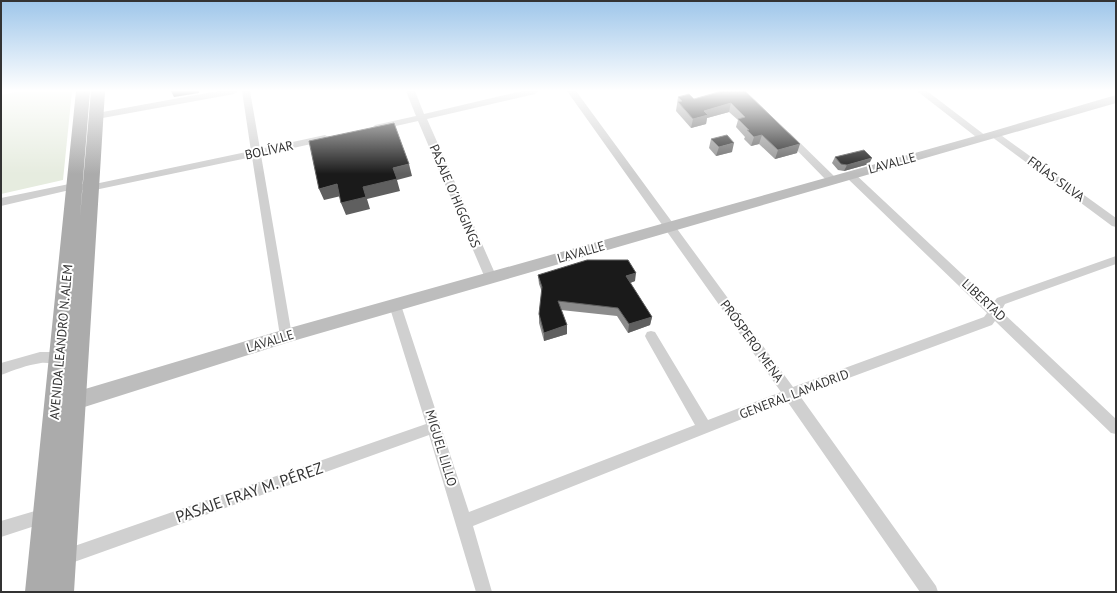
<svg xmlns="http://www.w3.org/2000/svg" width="1117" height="593" font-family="'PT Sans',sans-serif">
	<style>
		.green { fill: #e6ecdf }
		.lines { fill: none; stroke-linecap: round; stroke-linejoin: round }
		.street { fill: #d0d0d0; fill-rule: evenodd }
		.secondary { fill: #bdbdbd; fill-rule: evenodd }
		.primary { fill: #ababab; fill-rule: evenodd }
		.wall { fill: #8c8c8c }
		.shaded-wall { fill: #5f5f5f }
		.building { fill: #1a1a1a; stroke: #5f5f5f }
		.labels { text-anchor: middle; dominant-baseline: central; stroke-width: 4; stroke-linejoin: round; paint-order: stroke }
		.street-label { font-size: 13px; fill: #333; stroke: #fff }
		.near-street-label { font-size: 16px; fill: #333; stroke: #fff }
	</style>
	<rect width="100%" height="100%" fill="#fff"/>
	<path class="green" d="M21,91H72L63,180L1,194V95Z"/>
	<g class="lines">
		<path class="street" d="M218,91H238L234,94L97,119L92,116L97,113Z
			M242,91H250L260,149L325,135L330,138L325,141L261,155L292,336L290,340L286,341L282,340L280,336L252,157L90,191L74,189L1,206V198L74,183L90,185L251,151Z
			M406,91H415L424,114L522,91H539L535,94L427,119L497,278L495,281L491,282L487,281L485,278L418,121L378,130L373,127L375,125L416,116Z
			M567,91H576L793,387L984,317L987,313L846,177L845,175L846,173H854L993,303L997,298L1116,256V264L1005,304L1001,311L1116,419V434L1111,433L995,321L992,325L800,396L936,586L938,592H920L787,401L473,526L492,592H476L429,435L63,566L57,564L55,558L57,552L63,550L426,424L389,305L391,302L395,300L399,302L401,305L469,512L695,425L647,340L645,336L647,332L651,331L655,332L708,420L781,392Z
			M917,91H927L986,136L988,138L986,140H980Z
			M787,132L790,133L836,178L837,180L836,182H828L784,137L782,135L784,133Z
			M995,132L998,133L1116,218V227L1112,226L992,137L990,135L992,133Z
			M40,352H56L69,356L71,360L69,364C60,367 50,362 41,363C27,365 14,370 1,375V363Z
			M45,508L50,511L53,516L50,521L1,537V521Z"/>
		<path class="secondary" d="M1116,95V103L286,343L75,410L68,407L65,401L68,395L75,392L286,329L990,132Z"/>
		<path class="primary" d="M76,91H90L80,217L91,91H105L74,592H25Z"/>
	</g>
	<path class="wall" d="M722,91L797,153L775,159L759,144L751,146L744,139L745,137L736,127L738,120L729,112L707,118L706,124L691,128L676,111L678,97L694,99Z
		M711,139L732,152L716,156L709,148Z
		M835,157L869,164L844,171L838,170L832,163Z
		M538,275L635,281L630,283L652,317L650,325L628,333L617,316L561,310L567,334L544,341L539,323V314L542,292L539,284Z"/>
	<path class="shaded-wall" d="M171,91H199V93L174,97Z
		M731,103L729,112L707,118L706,124L691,128L693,119L704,111Z
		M762,135L759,144L751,146L754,137Z
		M734,143L732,152L716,156L719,147Z
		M800,144L797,153L775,159L778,150Z
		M872,158L869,164L844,171L847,165Z
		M409,164L412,176L397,180L400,191L367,199L370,209L346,215L341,203L363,187L393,168Z
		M337,184L341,196L324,200L319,189Z
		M636,273L635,281L625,285L626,276Z
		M652,317L650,325L628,333L629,324Z
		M567,325V334L544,341V333Z"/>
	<path class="building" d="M722,91H745L800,144L778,150L762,135L754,137L747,130H749L738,119L745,117L731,103L704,111L708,115L693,119L678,102L682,101L678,97L689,94L694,99Z
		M394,123L409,164L393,168L397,179L363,187L366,197L341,203L337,184L319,189L309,141Z
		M727,135L734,143L719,147L711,139Z
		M864,150L872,158L847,165L841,164L835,157Z
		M587,260H628L636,273L626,276L652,317L629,324L618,308L558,301L567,325L544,333L539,314L542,287L538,275Z"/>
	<linearGradient id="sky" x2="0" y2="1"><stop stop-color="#9ec6ea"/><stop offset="0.52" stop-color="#fff"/><stop offset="1" stop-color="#fff" stop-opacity="0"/></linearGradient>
	<rect width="1117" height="174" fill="url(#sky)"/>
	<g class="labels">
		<g class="street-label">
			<text transform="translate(269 150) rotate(-12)">BOLÍVAR</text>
			<text transform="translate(892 163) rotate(-15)">LAVALLE</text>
			<text transform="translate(1056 179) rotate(36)">FRÍAS SILVA</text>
			<text transform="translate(455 196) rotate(67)">PASAJE O´HIGGINGS</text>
			<text transform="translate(581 252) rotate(-16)">LAVALLE</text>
			<text transform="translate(984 300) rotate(43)">LIBERTAD</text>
			<text transform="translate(270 341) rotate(-17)">LAVALLE</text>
			<text transform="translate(752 341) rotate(54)">PRÓSPERO MENA</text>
			<text transform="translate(61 342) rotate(-85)">AVENIDA LEANDRO N. ALEM</text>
			<text transform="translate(794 394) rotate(-21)">GENERAL LAMADRID</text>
			<text transform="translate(441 448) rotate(73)">MIGUEL LILLO</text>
		</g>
		<g class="near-street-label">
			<text transform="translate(249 492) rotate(-19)">PASAJE FRAY M. PÉREZ</text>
		</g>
	</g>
	<rect width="1117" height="593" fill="none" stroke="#333333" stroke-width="4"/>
</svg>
